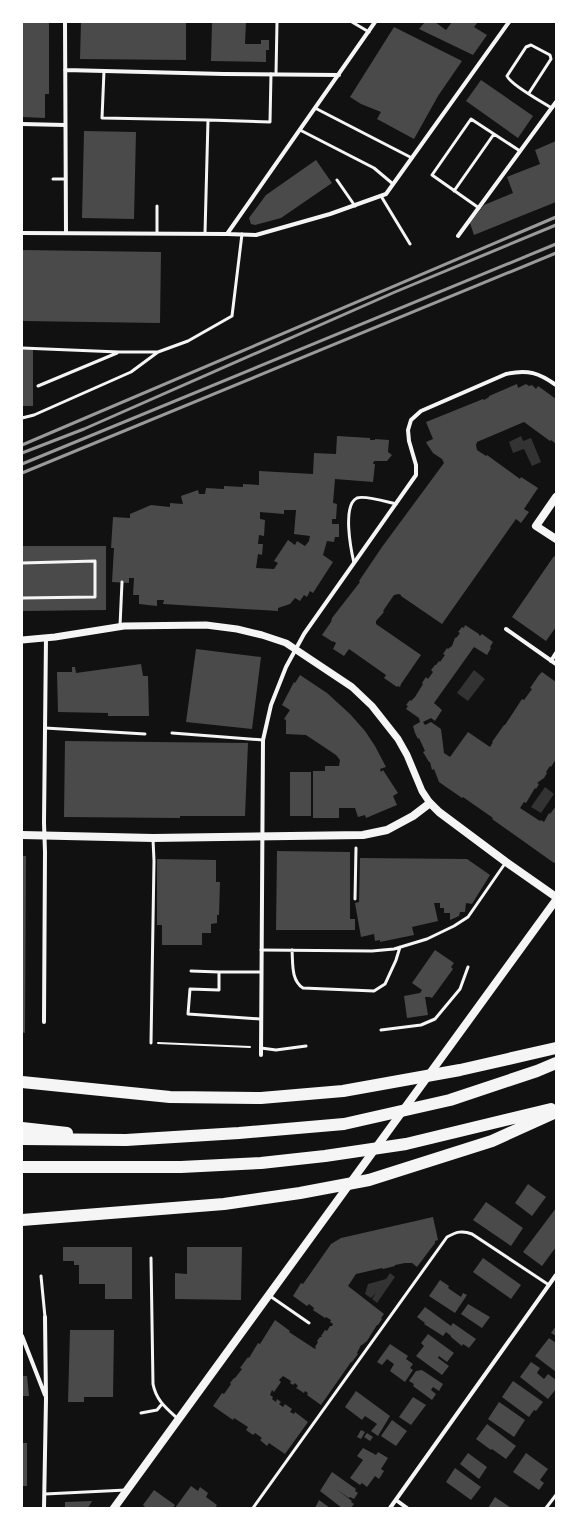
<svg xmlns="http://www.w3.org/2000/svg" width="578" height="1530" font-family="'Asap Condensed',sans-serif">
	<style>
		.water { fill: #333 }
		.building { fill: #4a4a4a; fill-rule: evenodd }
		.lines { fill: none; stroke-linecap: round; stroke-linejoin: round }
		.path { stroke: #f5f5f5; stroke-width: 2 }
		.service { stroke: #f5f5f5; stroke-width: 3 }
		.minor { stroke: #f5f5f5; stroke-width: 4 }
		.tertiary { stroke: #f5f5f5; stroke-width: 7 }
		.secondary { stroke: #f5f5f5; stroke-width: 8 }
		.motorway { stroke: #f5f5f5; stroke-width: 12 }
		.rail { stroke: #9a9a9a; stroke-width: 3 }
	</style>
	<rect width="100%" height="100%" fill="#111"/>
	<path class="water" d="M521,436L523,441L531,438L541,462L532,466L524,449L513,453L509,442Z
		M474,670L485,679L468,701L457,693Z
		M545,787L554,794L541,813L531,807Z
		M390,1273L395,1277L377,1303L372,1299L376,1293L371,1298L365,1294L368,1284L386,1279Z"/>
	<path class="building" d="M22,22H49V94H45V118L22,117Z
		M81,22H186V60L80,59Z
		M212,22H246L245,44H261V40H269V50H266V62L211,61Z
		M425,22H435L446,30L452,22H478L474,27L487,35L473,55L419,29Z
		M394,27L462,61L438,96L414,139L377,119L381,112L361,104L350,97Z
		M481,80L533,116L518,138L466,101Z
		M84,131L136,132L134,219L82,218Z
		M556,141V202L474,235L470,223L484,205L513,193L507,177L540,164L535,150Z
		M316,160L332,183L281,218L255,225L251,224L249,218L266,195Z
		M22,250L161,252L160,323L22,321Z
		M22,349H33V406H22Z
		M517,384L518,388L526,384L529,386L532,385L536,389L538,386L556,399V444L551,440L550,441L524,422L477,442L476,445L477,450L486,456L487,455L520,479L521,477L538,488L524,509L529,512L521,523L516,519L442,624L401,596V595L399,594L394,595L383,611L384,612L376,621V624L421,655L401,684L400,687L398,686L397,687L384,678L386,675L349,649L344,656L333,649L336,643L333,641V642L322,635L331,622L332,618L360,582L359,581L382,547L444,463L442,459L433,453L427,444L426,442L433,439L426,422L483,399L484,400L489,397V396Z
		M337,436L370,438V440H375V439L389,440L388,452L392,455L387,461H374L373,464H375L373,482L335,479L333,503L337,504L336,519H332V524H339V537H335L334,542L327,541L323,555L333,562L313,593L310,591L307,597L304,595L300,601L295,598L290,604L278,608V611L163,604L164,600H157V606L139,604V595H133L134,578H129V583L112,582L114,548H111L113,517L130,518V514L151,505L170,507V503L183,504L181,496L198,490L199,494H205L206,488L224,489V486L243,487V484L259,485V471L313,474L314,453L336,454ZM284,510H296L294,534L310,536L309,541L305,546L297,541L295,545L288,540L274,561L278,563L274,569L256,568L258,554L262,555L263,544H258L259,535L264,536L265,520L260,519V512L284,514Z
		M22,546H106V610L22,611Z
		M554,556L556,558V627L546,641L512,617Z
		M465,625L479,634V635L480,636L482,634L493,642L490,647L491,648L487,655L474,647L434,703L442,710L435,721L431,718L423,722L425,725L431,722L441,729L444,753L450,757L468,732L490,747L493,742H492L504,725H505L522,699L524,700L532,689L530,688L539,675L542,672L556,682V759L551,767L550,766L546,772L547,773L544,778L537,783L539,784L536,789L535,788L526,803L524,802L520,808L540,821L541,820L544,822L549,813L550,814L556,806V862L554,863L492,819L493,818L463,797L462,798L439,782L434,769L432,770L430,762H429L423,752L425,751L419,738L418,739L415,733L413,726L420,722L419,718L406,709L408,706L406,705L410,700L411,701L415,697L423,684L422,683L426,677L428,679L433,672L431,670L435,665H436L439,661L440,662L445,655L443,654L447,648L448,649L452,646L455,638L457,637L460,633L458,632L462,627L464,628Z
		M196,649L261,657L252,729L186,722Z
		M141,664L143,676H148L149,716H108V713L58,712L57,672H72V667H75L76,673Z
		M300,675L327,693L350,714L365,731L375,746L386,767L380,769L381,772L383,770L398,793L393,796L397,805L366,818L365,815L358,817L355,808H339V818H313V771H325V766H339L340,760L336,755L306,735L286,734V720L284,719L290,710L282,705L294,682L295,683Z
		M65,741L248,743L245,816H180V818L64,817Z
		M290,772H311V816H290Z
		M277,851L350,852V919H355V930H276Z
		M22,856H26L25,1033L22,1032Z
		M360,858L467,859L490,875L472,904L466,903L465,912H460L459,916L450,920V913H444V908H440V903H434L438,921L412,927L414,935L380,942V940L375,941L374,934L361,937L355,903L359,902Z
		M157,859L216,860V882H220L219,915H217V923L211,924V933H202V945H162V925H157Z
		M435,950L454,963L451,967L453,969L432,998L430,997H425L428,1015L407,1018L404,996L420,993L422,990L412,983Z
		M528,1184L546,1197L532,1216L515,1203Z
		M486,1202L523,1228L511,1246L473,1220Z
		M556,1208V1247L542,1266L523,1252Z
		M433,1217L438,1240L435,1241V1243L417,1267L412,1263H405L395,1265V1266L383,1269L382,1268L356,1274L348,1286L384,1314L381,1318L382,1319L378,1325H377L367,1341L362,1345H361L357,1353L358,1354L352,1362H351L321,1405L307,1395L308,1393L305,1391L304,1393L296,1388L298,1386L295,1383L293,1385L290,1383L291,1381L283,1376L279,1380L281,1382L274,1392L272,1390L270,1395L273,1397L272,1399L276,1402L277,1399L281,1402L279,1404L283,1407L285,1404L292,1409L290,1412L294,1414L295,1412L308,1422L285,1454L269,1443L267,1446L260,1440L262,1438L255,1433L253,1435L246,1430L248,1427L234,1418L233,1420L213,1406L222,1393L224,1394L231,1384L230,1383L234,1378H235L242,1369L240,1368L248,1357L249,1358L258,1343L260,1344L275,1320L290,1331L289,1332L315,1349L316,1348L315,1347L318,1342L317,1341L320,1337H322L321,1336L325,1330L327,1331L330,1326H332L333,1324L330,1322L331,1320L326,1317L325,1318L313,1310L314,1308L309,1304L307,1306L293,1296L301,1283L303,1284L331,1244L341,1238Z
		M63,1247H132V1299H105V1284H79V1265H74V1261H63Z
		M187,1247H242L241,1300L175,1299V1273L187,1274Z
		M483,1258L521,1285L511,1299L473,1272Z
		M440,1280L449,1286L448,1288L461,1297L463,1293L467,1295L455,1313L429,1296Z
		M468,1304L490,1317L482,1328L461,1314Z
		M425,1307L451,1326L453,1323L476,1339L469,1348L463,1344L462,1346L451,1337V1336L446,1332L443,1336L424,1324L425,1323L417,1317Z
		M556,1326V1336L551,1333Z
		M70,1330H114L113,1397H84V1402H68Z
		M428,1334L454,1353L447,1362L439,1356L438,1358L449,1366L442,1375L416,1356L424,1346L421,1343Z
		M549,1338L556,1343V1372L535,1356Z
		M390,1344L408,1356L406,1359L413,1364L410,1368L413,1370L405,1382L390,1371L394,1364L387,1359L382,1365L377,1362Z
		M531,1362L540,1368L537,1373L544,1379L548,1374L556,1380V1389L548,1399L520,1377Z
		M422,1370L443,1384L439,1391L433,1387L431,1390L436,1394L432,1400L413,1386L414,1384L409,1381L416,1371Z
		M22,1376H27L29,1396H22Z
		M513,1381L543,1402L536,1411L534,1410L529,1417L502,1397Z
		M356,1391L390,1416L378,1436L371,1431L377,1424L365,1416L362,1420L345,1407Z
		M413,1397L426,1405L411,1425L399,1417Z
		M499,1402L525,1420L514,1437L488,1419Z
		M392,1420L407,1431L396,1446L381,1436Z
		M487,1424L516,1446L506,1459L492,1449L491,1450L476,1439Z
		M361,1430L365,1432L361,1439L357,1437Z
		M367,1433L373,1437L370,1441L364,1437Z
		M22,1443H27V1486H22Z
		M363,1448L376,1455L378,1452L388,1458L381,1469L384,1471L379,1479L375,1476L367,1487L362,1483L360,1485L350,1478L363,1460L357,1456Z
		M468,1453L487,1467L479,1479L460,1464Z
		M526,1453L548,1469L540,1480L544,1483L539,1490L513,1472Z
		M455,1468L481,1487L471,1500L446,1482Z
		M332,1472L356,1489L355,1491L358,1493L354,1499L350,1497L349,1498L336,1489L352,1501L351,1502L354,1504L351,1508H342L320,1491Z
		M191,1486L198,1491L200,1487L208,1493L206,1497L217,1505L215,1508H175Z
		M154,1490L175,1505L173,1508H146L143,1505Z
		M495,1497L511,1508H488Z
		M319,1500L330,1508H315Z
		M92,1501L88,1508H65V1502Z"/>
	<g class="lines">
		<path class="path" d="M158,1043L250,1047"/>
		<path class="service" d="M352,22L369,32
			M104,71L102,118L208,120L205,233
			M276,74L277,22
			M529,93L551,59L550,55L531,45L526,47L507,76C511,85 542,102 552,108
			M315,108L412,158
			M208,120L270,122L271,74
			M300,130L374,168L393,184
			M53,179H65
			M337,180L355,206
			M454,191L494,134
			M381,196L410,244
			M479,208L432,175L471,119L520,151
			M157,233V206
			M22,348L119,352H158L188,341L232,316L242,234
			M38,386L117,353
			M22,418L34,415L131,372L158,352
			M22,563L95,561V597L22,598
			M354,563C351,550 342,505 357,498C365,495 387,502 396,504
			M120,626L122,582
			M45,728L145,734
			M172,733L263,740
			M355,899L356,848
			M261,950L372,951L394,949L427,939L454,926L468,917L506,862
			M292,950C293,964 291,980 303,988L374,991L385,984L396,960L400,947
			M191,971L219,972
			M260,1019L188,1014L190,989L219,990V972H261
			M381,1030L421,1025L435,1019L460,989L468,967
			M151,1043L154,861L153,839
			M261,1048L276,1050L306,1046
			M151,1258L153,1384C156,1400 166,1408 177,1418
			M41,1276L45,1317
			M270,1296L309,1323
			M141,1413L157,1410L162,1404
			M45,1494L126,1490
			M253,1508L447,1237C456,1232 462,1230 472,1234L549,1285
			M546,1508L556,1495"/>
		<path class="minor" d="M65,22L66,233
			M65,70L224,74L339,75
			M22,124L65,125
			M22,233L227,234L256,235L330,214L386,194L509,22
			M227,234L375,22
			M458,236L556,102
			M506,629L556,664
			M551,661L556,653
			M44,1022L45,852L44,823L46,638
			M261,1055L263,740L271,705L286,667L304,634L416,475V465L409,441L408,430L411,420L421,411L506,374C528,369 539,373 556,385
			M22,1336L45,1395
			M396,1500L407,1508
			M44,1508L46,1399L45,1317
			M390,1508L556,1275"/>
		<path class="tertiary" d="M22,640L55,637L124,626L206,625L237,629L262,635L286,643L352,687L372,706L398,739L407,755L422,791L430,803"/>
		<path class="secondary" d="M556,497L536,526L556,539
			M22,835L153,838L363,835L387,830L413,816L430,803L439,812L506,862L556,897
			M114,1508L556,900"/>
		<path class="motorway" d="M22,1082L170,1097L261,1098L343,1091L460,1070L556,1048
			M22,1128L67,1133
			M22,1139L126,1140L239,1133L344,1124L450,1100L537,1071L556,1063
			M22,1167H181L261,1163L325,1156L406,1144L551,1109
			M22,1220L224,1204L300,1193L369,1180L492,1141L556,1112"/>
		<path class="rail" d="M22,445L556,217
			M22,453L84,429L395,292L556,225
			M22,464L556,244
			M22,473L556,253"/>
	</g>
	<rect width="578" height="1530" fill="none" stroke="#ffffff" stroke-width="46"/>
</svg>
